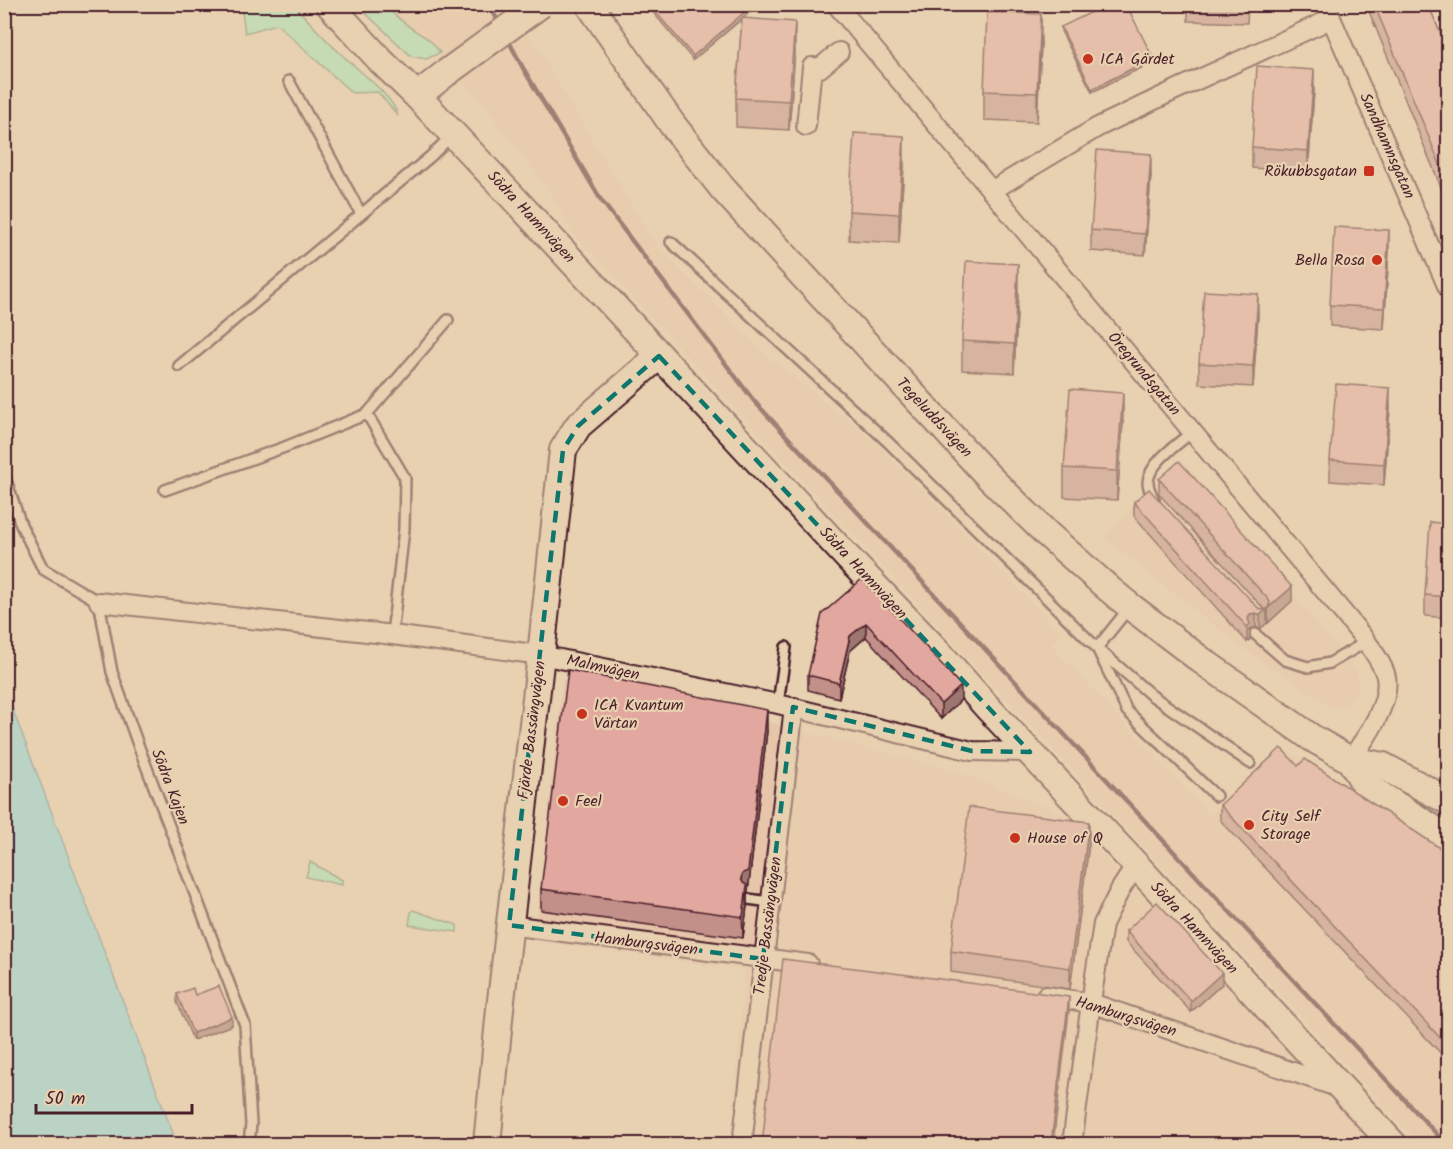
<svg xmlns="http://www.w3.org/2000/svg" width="1453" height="1149" font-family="Kalam,sans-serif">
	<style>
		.built { fill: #e6c5ab }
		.green { fill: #9de6b5; stroke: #748270; stroke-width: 1.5 }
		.water { fill: #85d5de; stroke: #6d8c96; stroke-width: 1.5 }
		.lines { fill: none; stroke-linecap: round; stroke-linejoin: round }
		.lane-casing { stroke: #4a1f2b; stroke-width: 14 }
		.street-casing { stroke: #4a1f2b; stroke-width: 22 }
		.secondary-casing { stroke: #4a1f2b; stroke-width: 30 }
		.lane { stroke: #e7d1b0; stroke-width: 9 }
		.street { stroke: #e7d1b0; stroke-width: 18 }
		.secondary { stroke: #e7d1b0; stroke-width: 26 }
		.rail { stroke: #4a1f2b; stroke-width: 4.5 }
		.secondary-bridge-casing { stroke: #4a1f2b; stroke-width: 30; stroke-linecap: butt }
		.secondary-bridge { stroke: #e7d1b0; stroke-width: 26 }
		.wall { fill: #c29089; stroke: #4a1f2b; stroke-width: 1.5 }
		.shaded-wall { fill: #9e766f; stroke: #4a1f2b; stroke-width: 1.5 }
		.building { fill: #e2a89f; stroke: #4a1f2b; stroke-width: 1.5 }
		.marked { fill: none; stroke: #0f766e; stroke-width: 4.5; stroke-dasharray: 12 8; stroke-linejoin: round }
		.poi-dot { fill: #c8321e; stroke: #e7d1b0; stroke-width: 2 }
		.labels { text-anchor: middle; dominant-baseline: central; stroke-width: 4.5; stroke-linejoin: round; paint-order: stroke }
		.poi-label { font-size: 16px; fill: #4a1f2b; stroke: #e7d1b0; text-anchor: start }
		.street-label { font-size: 16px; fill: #4a1f2b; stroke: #e7d1b0 }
	</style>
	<rect width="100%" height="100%" fill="#e7d1b0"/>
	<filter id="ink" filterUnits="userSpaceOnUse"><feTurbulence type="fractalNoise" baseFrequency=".0167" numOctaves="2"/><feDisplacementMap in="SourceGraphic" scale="12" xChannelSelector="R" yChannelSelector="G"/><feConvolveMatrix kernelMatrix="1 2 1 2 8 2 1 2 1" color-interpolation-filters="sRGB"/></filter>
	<g filter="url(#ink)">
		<path class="built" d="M357,5H511L656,245L765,354L880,447L1062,634L1051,645L1210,816L1283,748L1448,852V1144H1420L587,248L574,235L545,184L481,102L438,54L426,59L411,56Z
			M1182,460L1357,671L1359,688L1347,706L1333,708L1245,650L1103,537Z
			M563,679L768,722L958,772L1063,814L1378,1144H731L745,970L535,941Z"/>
		<path class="green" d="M241,5H294C309,21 323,38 339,52C354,67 394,96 398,116L378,92L352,93L277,24L245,33Z
			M357,5H383C393,13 403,23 414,30C427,39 430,38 440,53L426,59L411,56Z
			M310,862L342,880V885L306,877Z
			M413,910L457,925V932L409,925L411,912Z"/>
		<path class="water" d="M5,689L177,1144H5Z"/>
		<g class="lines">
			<defs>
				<path id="lane" d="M289,81L361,214
					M671,242L888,442L1097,648L1127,711L1216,796
					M179,366L431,156L451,136
					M367,414L405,478L404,529L392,635
					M4,474L21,525L43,569L99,602L112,672L137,742L245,1025L251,1124L249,1144
					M165,490L285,447L367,414L448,320
					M1154,500C1152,496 1148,487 1148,482C1149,463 1179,443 1192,432
					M1129,608L1097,648L1151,695L1250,763
					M1255,634L1285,660L1308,667L1330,663L1366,642
					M778,704L786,647
					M748,899L770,902"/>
				<path id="street" d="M836,4L1325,591C1341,611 1381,654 1386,677C1391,703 1365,740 1350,760
					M1325,4L1448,288
					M806,126L812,67L820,68L839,52
					M991,191L1098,127L1171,92L1331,19
					M99,602L385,634L541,655L778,704L972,751L1030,752
					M509,925L808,964
					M1046,996L1091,1003L1337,1087
					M742,1144L794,707
					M1072,1144L1092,995L1103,924L1120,890L1136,865"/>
				<path id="secondary" d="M329,4L381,61L417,96L506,190L848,558L939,653L988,708L1136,865L1393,1144
					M589,4L672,124L723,189L989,477L1047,534L1109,589L1131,607L1201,660L1312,738L1350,760L1383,766L1448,801
					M417,96L446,73
					M1350,760L1366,786L1448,838
					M487,1144L500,1009L541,655L563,450L578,426L659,356"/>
			</defs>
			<use href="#lane" class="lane-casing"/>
			<use href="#street" class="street-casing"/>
			<use href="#secondary" class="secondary-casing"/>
			<use href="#lane" class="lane"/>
			<use href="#street" class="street"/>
			<use href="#secondary" class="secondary"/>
			<path class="rail" d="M489,4L523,68L601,200L754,401L1446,1144"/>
			<defs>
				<path id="secondary-bridge" d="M446,73L541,4"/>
			</defs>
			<use href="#secondary-bridge" class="secondary-bridge-casing"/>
			<use href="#secondary-bridge" class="secondary-bridge"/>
		</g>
		<path class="wall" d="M646,4H759L743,18L795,50L789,130L736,127V98L742,19L693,60Z
			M1188,4H1248L1247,23L1188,21Z
			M1366,4H1428L1449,54V207Z
			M1061,27L1153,62L1092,92L1061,31Z
			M1041,43L1037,122L984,120V91Z
			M1314,91L1308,172L1252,168V147Z
			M904,165L899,243L849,240V211Z
			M1151,175L1145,255L1091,251V230Z
			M1389,251L1384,329L1330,326V305Z
			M1018,293L1014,373L962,370V341Z
			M1258,316L1253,387L1199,384V363Z
			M1390,409L1384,485L1330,481V460Z
			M1123,422L1117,500L1064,497V468Z
			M1159,479L1292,601L1268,623V613L1267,612V623L1260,629L1256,627L1250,629V639L1247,642L1134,516V502L1258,608L1262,610L1264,609L1159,494Z
			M1449,524V618L1425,616V595Z
			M862,579L961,700L941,719L866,637L850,651L839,698L808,690V675Z
			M767,731L748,892L747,893V906L743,938L541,910V889Z
			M1298,766L1449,854V1062L1220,820V805Z
			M1089,843L1070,989L951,972V951Z
			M1126,931L1222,984L1191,1012L1126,942Z
			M177,994L195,995L232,1025L193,1040L177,1002Z"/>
		<path class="shaded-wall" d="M754,4H759L693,60V56Z
			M1041,14V43L1037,122V93Z
			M795,22V50L789,130V101Z
			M1153,58V62L1092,92V89Z
			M1314,70V91L1308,172V151Z
			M904,136V165L899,243V214Z
			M1151,154V175L1145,255V234Z
			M1389,230V251L1384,329V308Z
			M1018,264V293L1014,373V344Z
			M1258,294V316L1253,387V366Z
			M1390,388V409L1384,485V464Z
			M1123,393V422L1117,500V471Z
			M1292,587V601L1268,623V608Z
			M1267,609V623L1260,629V615Z
			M1256,613V627L1250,629V639L1247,642V627L1248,619L1250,614Z
			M866,623V637L850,651L839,698V683L850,636Z
			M961,686V700L941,719V704Z
			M767,710V731L748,892L747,893V906L743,938L741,878Z
			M1089,822V843L1070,989V968Z
			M1222,973V984L1191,1012V1001Z
			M1069,997V1011L1053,1144H1051Z
			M232,1017V1025L193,1040V1033Z"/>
		<path class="building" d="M649,4H754L693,56Z
			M1108,4H1126L1153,58L1092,89L1061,27Z
			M1374,4H1428L1449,54V186Z
			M987,12L1041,14L1037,93L984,91Z
			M742,18L795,22L789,101L736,98Z
			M1257,66L1314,70L1308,151L1252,147Z
			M854,133L904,136L899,214L849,211Z
			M1097,150L1151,154L1145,234L1091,230Z
			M1334,227L1389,230L1384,308L1330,305Z
			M966,261L1018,264L1014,344L962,341Z
			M1204,291L1258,294L1253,366L1199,363Z
			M1336,384L1390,388L1384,464L1330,460Z
			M1070,389L1123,393L1117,471L1064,468Z
			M1179,461L1292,587L1268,608L1270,602L1268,599L1159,479Z
			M1149,489L1258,608L1262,610L1267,609L1260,615L1256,613L1250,614L1248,619L1250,624L1247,627L1134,502Z
			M1430,522L1449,524V597L1425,595Z
			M862,579L927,648L961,686L941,704L866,623L850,636L839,683L808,675L822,614Z
			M568,670L767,710L748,871L743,873L741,878L743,883L747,885L743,917L541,889Z
			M1281,748L1298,766L1305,759L1449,854V1047L1220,805Z
			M969,807L1089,822L1070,968L951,951Z
			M1157,902L1222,973L1191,1001L1126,931Z
			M783,959L948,980L1069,997L1051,1144H762Z
			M219,986L232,1017L193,1033L177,994L193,988L195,995Z"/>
	</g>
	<path d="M0 0H1453V1149H0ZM659,356L1030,752L972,751L793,707L763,959L509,925L563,450L578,426Z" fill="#e7d1b0" fill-opacity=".55" fill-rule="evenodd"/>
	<path class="marked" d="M659,356L1030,752L972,751L793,707L763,959L509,925L563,450L578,426Z"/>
	<g class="poi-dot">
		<circle cx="1088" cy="59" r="6"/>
		<rect x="1363" y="165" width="12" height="12" rx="3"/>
		<circle cx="1377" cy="260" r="6"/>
		<circle cx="582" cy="714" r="6"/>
		<circle cx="563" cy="801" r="6"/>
		<circle cx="1249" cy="825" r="6"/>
		<circle cx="1015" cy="838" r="6"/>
	</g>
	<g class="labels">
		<g class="poi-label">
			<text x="1100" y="59">ICA Gärdet</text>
			<text x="1357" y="171" text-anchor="end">Rökubbsgatan</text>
			<text x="1365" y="260" text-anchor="end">Bella Rosa</text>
			<text x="594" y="705">ICA Kvantum<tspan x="594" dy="18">Värtan</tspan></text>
			<text x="575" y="801">Feel</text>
			<text x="1261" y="816">City Self<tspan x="1261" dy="18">Storage</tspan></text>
			<text x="1027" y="838">House of Q</text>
		</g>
		<g class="street-label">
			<text transform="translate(1387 146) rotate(66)">Sandhamnsgatan</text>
			<text transform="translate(531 217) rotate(47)">Södra Hamnvägen</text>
			<text transform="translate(1144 374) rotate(50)">Öregrundsgatan</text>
			<text transform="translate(934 418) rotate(47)">Tegeluddsvägen</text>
			<text transform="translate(863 573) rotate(47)">Södra Hamnvägen</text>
			<text transform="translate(603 668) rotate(12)">Malmvägen</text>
			<text transform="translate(532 730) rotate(-83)">Fjärde Bassängvägen</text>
			<text transform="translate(170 787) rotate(69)">Södra Kajen</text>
			<text transform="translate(768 926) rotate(-83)">Tredje Bassängvägen</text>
			<text transform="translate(1194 928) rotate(47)">Södra Hamnvägen</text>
			<text transform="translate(646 944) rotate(7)">Hamburgsvägen</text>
			<text transform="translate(1126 1017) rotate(17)">Hamburgsvägen</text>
		</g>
	</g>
	<rect width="1453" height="1149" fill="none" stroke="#e7d1b0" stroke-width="24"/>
	<rect x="12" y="12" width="1429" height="1125" fill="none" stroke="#4a1f2b" stroke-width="2" filter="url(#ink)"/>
	<path d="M36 1104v9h156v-9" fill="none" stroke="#4a1f2b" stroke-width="3"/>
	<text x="45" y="1104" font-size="18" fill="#4a1f2b" stroke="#e7d1b0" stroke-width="4.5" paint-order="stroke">50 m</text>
</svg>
